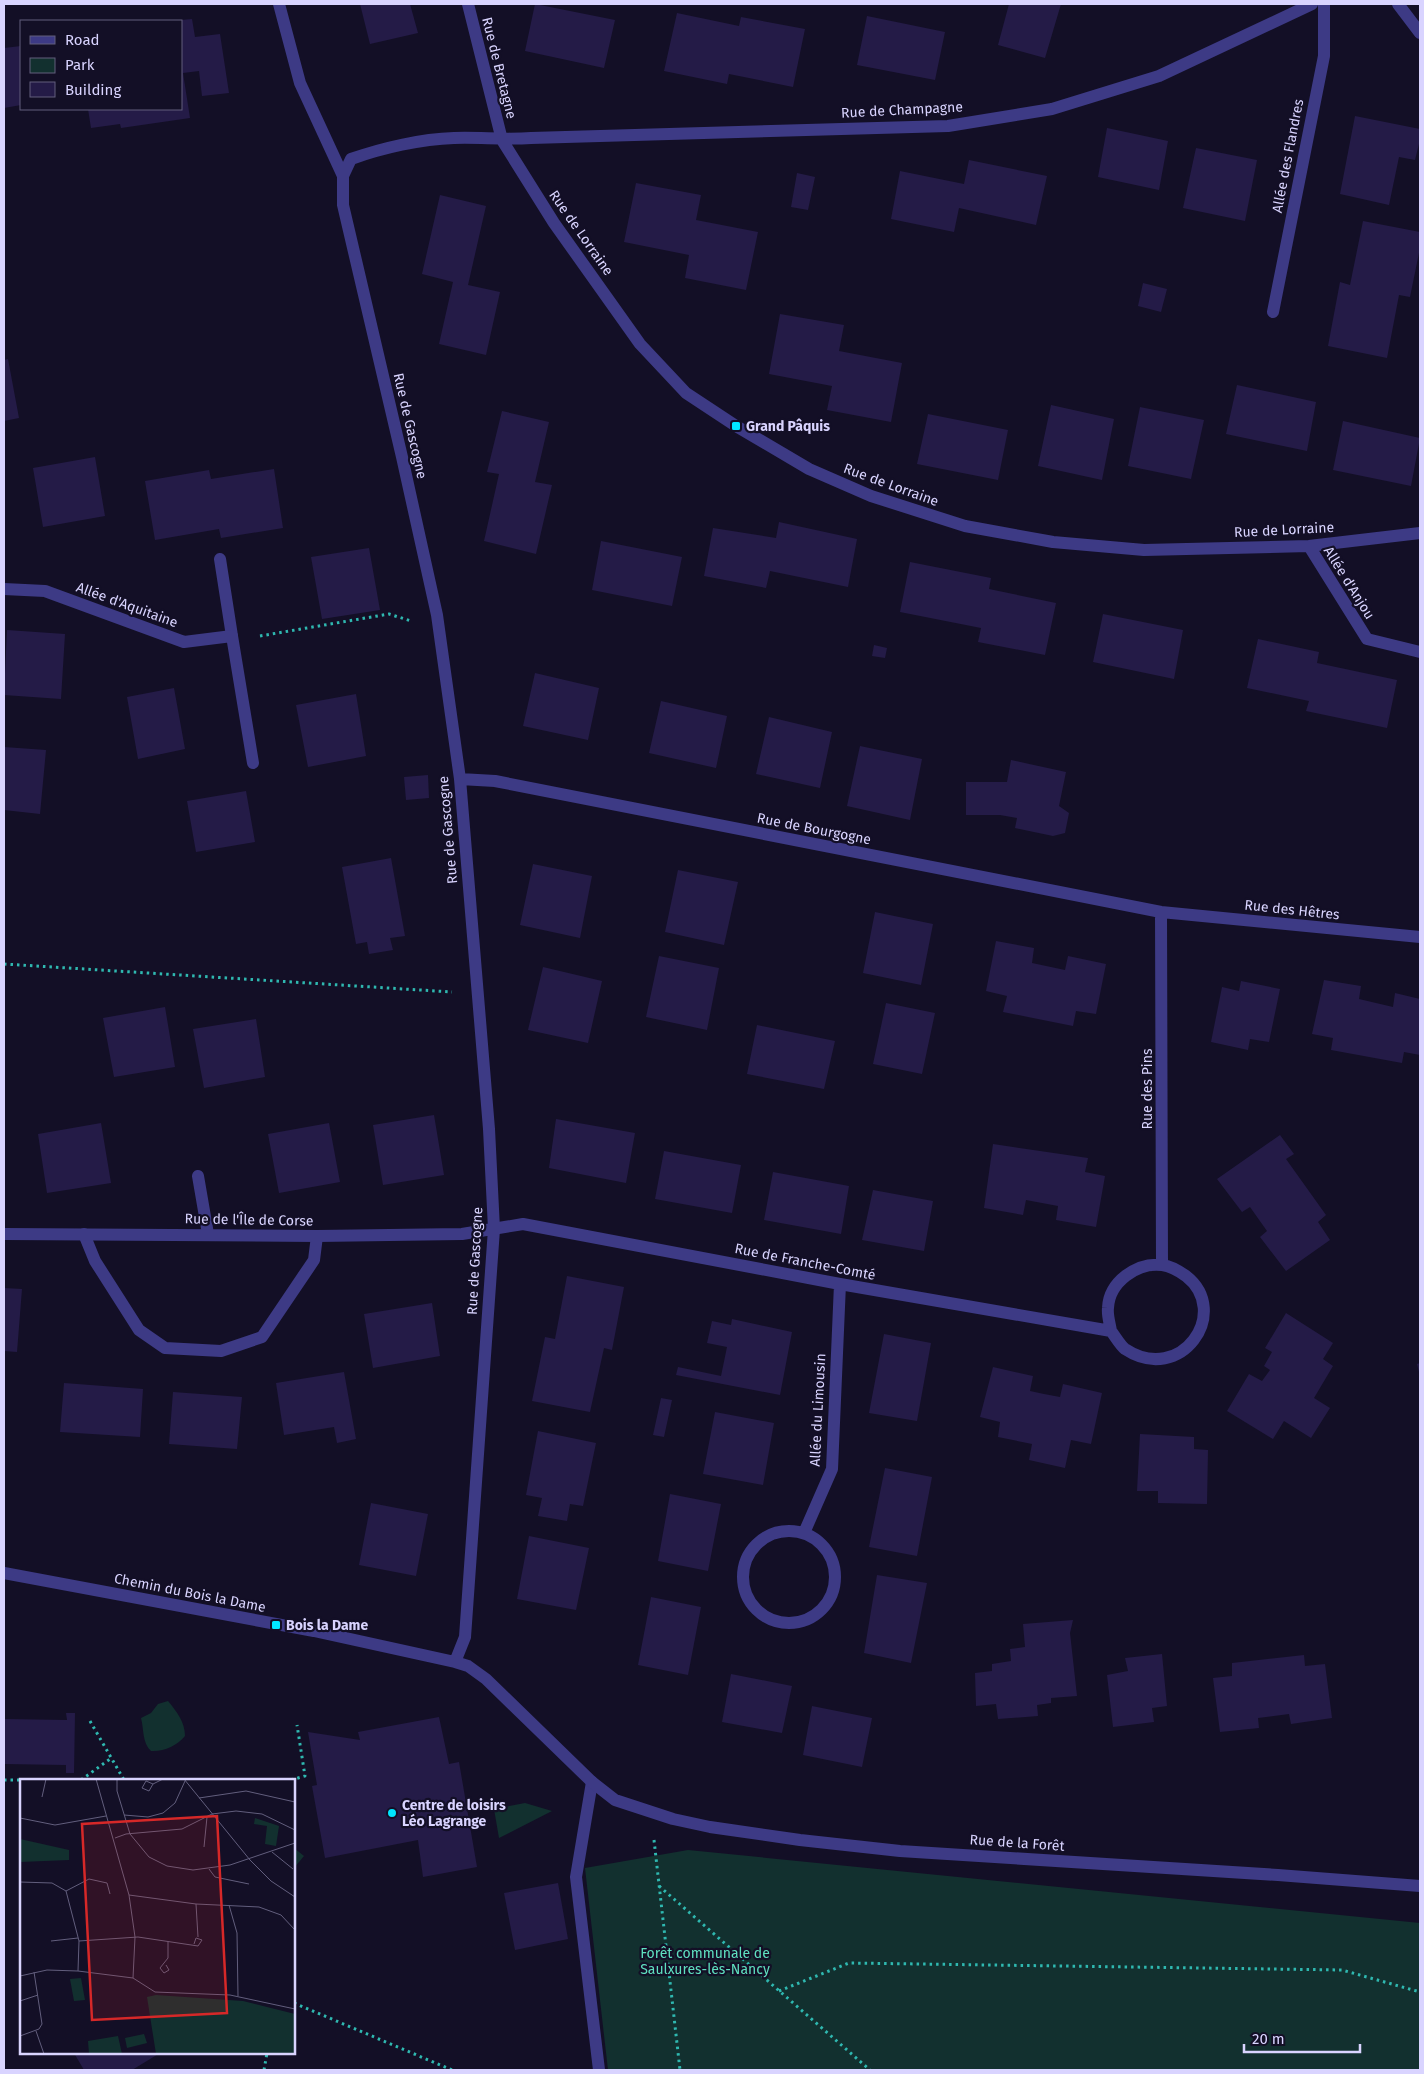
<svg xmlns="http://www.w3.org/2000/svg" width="1424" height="2074" font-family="'Fira Sans',sans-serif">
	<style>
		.green { fill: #12302f }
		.building { fill: #241b47 }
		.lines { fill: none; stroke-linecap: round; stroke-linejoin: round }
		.path { stroke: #2fb8b0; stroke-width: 3; stroke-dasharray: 2.5 4; stroke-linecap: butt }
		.lane { stroke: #3d3a85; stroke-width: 12 }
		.street { stroke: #3d3a85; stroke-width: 12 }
		.poi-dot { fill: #00e5ff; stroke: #130f26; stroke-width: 2 }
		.labels { text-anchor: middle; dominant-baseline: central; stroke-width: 4.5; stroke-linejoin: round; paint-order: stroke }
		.street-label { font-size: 14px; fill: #d9d4ff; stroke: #130f26 }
		.poi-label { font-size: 14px; font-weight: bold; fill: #d9d4ff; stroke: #130f26; text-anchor: start }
		.park-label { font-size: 14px; fill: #5fe0c0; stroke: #130f26 }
		.inset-road { fill: none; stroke: #625e7d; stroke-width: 1 }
		.view { fill: #d62828; fill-opacity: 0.15; stroke: #d62828; stroke-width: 2.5 }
		.inset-edge { fill: none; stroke: #d9d4ff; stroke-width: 2.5 }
	</style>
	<rect width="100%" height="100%" fill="#130f26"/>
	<path class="green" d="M168,1701C177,1712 185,1722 185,1736C177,1746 163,1752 151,1751C142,1743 144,1729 141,1718L151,1713L158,1704Z
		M525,1803L552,1811L499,1838L494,1809Z
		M294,1848L304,1856L294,1868Z
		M688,1850L1420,1923V2070H608L585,1868Z"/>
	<path class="building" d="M360,4H410L418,33L370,44Z
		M535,4L615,20L604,68L525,51Z
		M1009,4H1061L1045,58L998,45Z
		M677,13L739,26L741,17L805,29L793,87L729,74L727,84L664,71Z
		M867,16L945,32L935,80L857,65Z
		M192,19L195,37L220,34L229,93L202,96L199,71L183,73L190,118L121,128L120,124L91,128L88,109H181V20Z
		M21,46V105L4,108V48Z
		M1355,116L1420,129V140L1415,160L1399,157L1389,205L1340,194Z
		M1107,128L1168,141L1159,190L1098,177Z
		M1196,148L1257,160L1245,221L1183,208Z
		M969,160L1047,176L1036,225L959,208L954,232L891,219L900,171L964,184Z
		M797,173L815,177L808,210L791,207Z
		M636,183L701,195L696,220L758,232L746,290L685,278L689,255L624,242Z
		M440,195L486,206L468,285L500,292L486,355L439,344L453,282L422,274Z
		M1363,221L1420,232V248L1410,297L1399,295L1387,358L1328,346L1340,282L1350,285Z
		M1143,283L1167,289L1161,312L1138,306Z
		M780,314L844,325L839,351L902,363L891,422L827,410L832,386L769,374Z
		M8,359L19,418L4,421V360Z
		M1237,385L1316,402L1307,451L1226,434Z
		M1051,405L1114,419L1102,480L1038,466Z
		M1140,407L1204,420L1191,479L1128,466Z
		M502,411L549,422L535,482L552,485L536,554L484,541L499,474L487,472Z
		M928,414L1008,430L998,480L917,464Z
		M1343,421L1420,438L1411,486L1333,470Z
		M95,457L105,516L43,527L33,468Z
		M274,469L283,528L221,538L219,529L155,540L145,481L209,470L211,479Z
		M779,522L857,539L848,587L770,571L766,588L704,576L713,528L776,538Z
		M601,541L682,557L672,606L592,590Z
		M369,548L380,610L322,619L311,557Z
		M910,562L991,578L989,589L1056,603L1045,655L978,642L981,628L900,612Z
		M1103,614L1183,630L1174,679L1093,662Z
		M7,630L65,634L61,699L4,695Z
		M1258,639L1319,652L1317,663L1397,680L1387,728L1306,711L1309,701L1247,688Z
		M874,645L887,648L885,658L872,656Z
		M535,673L599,688L588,740L523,726Z
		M174,688L185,749L138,759L127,697Z
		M356,694L366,756L308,767L296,705Z
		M661,701L727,716L716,768L649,753Z
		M769,717L832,732L820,788L756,774Z
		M860,746L922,759L910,820L847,806Z
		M4,747L46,750L40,814L4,810Z
		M1011,760L1066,772L1059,806L1069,813L1065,833L1053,836L1015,828L1017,818L1000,815H966V782H1007Z
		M428,775L429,798L406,800L404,777Z
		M246,791L255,842L196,852L187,801Z
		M391,858L405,936L390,938L393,950L369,954L367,942L356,944L342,867Z
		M533,864L592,876L580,938L520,925Z
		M678,870L738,882L724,945L665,932Z
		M875,912L933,924L921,985L863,973Z
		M996,941L1034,948L1032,963L1065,970L1068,956L1106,964L1096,1014L1076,1011L1073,1026L1003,1012L1007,996L986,991Z
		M659,956L719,968L707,1030L646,1017Z
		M543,967L602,981L588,1043L528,1030Z
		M1324,980L1361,986L1359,999L1393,1007L1395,993L1420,999V1055L1404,1052L1402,1063L1331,1050L1333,1038L1312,1034Z
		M1241,981L1280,989L1269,1042L1250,1039L1248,1050L1211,1042L1222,987L1239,991Z
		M886,1003L935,1013L922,1074L873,1064Z
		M165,1007L175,1067L114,1077L103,1018Z
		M256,1019L265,1077L204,1088L193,1029Z
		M757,1025L835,1041L824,1089L747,1074Z
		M434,1115L444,1175L383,1185L373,1125Z
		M556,1119L635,1133L626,1183L549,1168Z
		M101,1123L111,1183L47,1193L38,1134Z
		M329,1123L340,1182L279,1193L268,1134Z
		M1280,1135L1294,1154L1286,1159L1326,1215L1318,1222L1330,1240L1286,1271L1260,1237L1267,1231L1250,1207L1242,1212L1217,1179Z
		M993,1144L1088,1158L1085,1172L1105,1176L1096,1227L1056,1220L1058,1206L1026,1200L1023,1215L984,1208Z
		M664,1151L741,1165L732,1213L655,1199Z
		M773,1172L849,1186L841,1234L764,1220Z
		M873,1190L933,1201L924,1251L862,1240Z
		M567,1276L624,1287L612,1350L604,1348L590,1412L532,1401L545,1337L555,1339Z
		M4,1288L22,1289L17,1352L4,1351Z
		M432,1303L440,1356L373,1368L364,1314Z
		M1286,1313L1333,1343L1323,1359L1333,1366L1314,1398L1330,1408L1311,1438L1284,1421L1273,1439L1227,1411L1249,1374L1262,1381L1270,1370L1264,1366L1272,1352L1265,1348Z
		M732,1319L792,1332L780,1395L676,1375L678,1367L721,1376L727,1347L707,1343L712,1321L731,1325Z
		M884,1334L931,1343L917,1421L869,1413Z
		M1420,1363V1376L1417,1364Z
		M993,1367L1033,1376L1030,1391L1044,1394L1060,1397L1063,1384L1102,1393L1091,1444L1071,1440L1065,1468L1029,1460L1032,1444L998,1437L1000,1422L980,1417Z
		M344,1372L356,1439L337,1443L334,1427L284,1435L276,1383Z
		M64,1383L143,1389L140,1437L60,1432Z
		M173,1392L242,1397L237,1449L169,1444Z
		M661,1398L672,1400L664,1437L653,1435Z
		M715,1412L774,1423L763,1485L703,1474Z
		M538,1431L596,1443L583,1506L570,1504L567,1521L538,1516L542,1498L526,1495Z
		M1140,1434L1194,1437V1449L1208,1450L1207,1504L1158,1503V1491H1137Z
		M885,1468L932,1477L917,1556L869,1547Z
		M670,1494L721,1504L708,1571L658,1561Z
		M371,1503L428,1514L416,1576L359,1565Z
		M529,1536L589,1548L576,1610L517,1599Z
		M877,1575L927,1583L911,1663L864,1653Z
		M651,1597L701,1607L688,1675L638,1665Z
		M1073,1620L1070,1633L1077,1696L1051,1698V1703L1037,1705L1038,1716L998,1719L996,1704L976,1706L975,1673L992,1671V1664L1011,1661L1010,1649L1025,1647L1023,1624Z
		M1162,1654L1167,1706L1152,1708L1154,1722L1113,1727L1107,1675L1128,1671L1125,1658Z
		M1304,1655L1305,1666L1325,1664L1332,1718L1291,1724L1289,1714L1258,1718L1259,1728L1220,1732L1213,1678L1232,1676V1663Z
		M731,1674L792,1686L782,1733L722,1722Z
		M812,1706L872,1718L862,1767L803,1755Z
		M66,1713H75L74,1773H66V1765L4,1764V1719L67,1720Z
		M439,1717L449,1764L459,1762L477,1867L423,1877L418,1840L325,1858L312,1786L317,1785L308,1732L360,1740L358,1732Z
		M558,1883L568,1939L515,1950L504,1893Z
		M74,2053H160L132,2070H84Z"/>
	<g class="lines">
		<path class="path" d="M260,636L389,614L411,621
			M4,964L452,992
			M90,1721L124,1780
			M4,1780H21
			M81,1780L110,1759
			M291,1780L305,1776L297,1725
			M654,1840L680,2070
			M659,1886L870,2070
			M779,1991L849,1963L1342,1970L1420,1992
			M294,2003L452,2070
			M264,2070L267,2053"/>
		<path class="lane" d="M220,559L232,636
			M198,1176L208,1234
			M84,1234L95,1261L139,1330L165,1348L221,1351L262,1337L314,1260L317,1236
			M592,1782L576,1877L599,2070"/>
		<path class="street" d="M279,4L300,83L343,176
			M468,4L502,140L554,223L640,344L686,393L736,426L809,469L871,496L965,526L1053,542L1144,550L1309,546L1420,533
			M1398,4L1420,33
			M1273,312L1324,56V4
			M1309,546L1367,639L1420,652
			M4,589L45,591L184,642L232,636L253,763
			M460,779L495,781L1161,912L1420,937
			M1161,912L1162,1265
			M4,1234L317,1236L462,1234L523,1224L840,1284L1111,1331C1115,1336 1120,1345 1125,1349C1181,1386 1232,1312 1186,1276C1179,1271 1171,1266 1162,1265C1137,1262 1109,1282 1108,1308C1107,1315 1110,1324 1111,1331
			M743 1577a46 46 0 1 1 92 0a46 46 0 1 1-92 0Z
			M804,1533L832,1469L840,1284
			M4,1573L314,1631L455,1662L468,1666L486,1679L592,1782L615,1800L673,1819L710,1827L800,1840L900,1851L1278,1875L1420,1886
			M455,1662L465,1637L494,1229L489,1129L460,779L437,615L402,457L343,205V176L351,159C382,148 421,139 454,138C480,137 504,140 531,138L948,126L1052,109L1159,76L1312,4"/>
	</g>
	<g class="poi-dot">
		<rect x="731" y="421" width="10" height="10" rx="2.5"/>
		<rect x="271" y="1620" width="10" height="10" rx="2.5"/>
		<circle cx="392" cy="1813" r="5"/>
	</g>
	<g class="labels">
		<g class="street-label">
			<text transform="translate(499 68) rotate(76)">Rue de Bretagne</text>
			<text transform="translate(902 110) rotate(-3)">Rue de Champagne</text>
			<text transform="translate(1288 156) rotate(-79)">Allée des Flandres</text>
			<text transform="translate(581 233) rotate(55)">Rue de Lorraine</text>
			<text transform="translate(410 426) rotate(77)">Rue de Gascogne</text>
			<text transform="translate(891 485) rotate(20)">Rue de Lorraine</text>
			<text transform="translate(1284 530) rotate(-3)">Rue de Lorraine</text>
			<text transform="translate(1349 583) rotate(58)">Allée d'Anjou</text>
			<text transform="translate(127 605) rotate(20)">Allée d'Aquitaine</text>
			<text transform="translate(814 829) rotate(11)">Rue de Bourgogne</text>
			<text transform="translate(448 830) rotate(-95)">Rue de Gascogne</text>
			<text transform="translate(1292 910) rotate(6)">Rue des Hêtres</text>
			<text transform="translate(1147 1089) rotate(-90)">Rue des Pins</text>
			<text transform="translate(249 1220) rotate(1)">Rue de l'Île de Corse</text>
			<text transform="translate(475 1261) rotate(-87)">Rue de Gascogne</text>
			<text transform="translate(805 1262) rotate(11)">Rue de Franche-Comté</text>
			<text transform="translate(818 1410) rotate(-87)">Allée du Limousin</text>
			<text transform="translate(190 1593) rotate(11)">Chemin du Bois la Dame</text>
			<text transform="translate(1017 1843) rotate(4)">Rue de la Forêt</text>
		</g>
		<g class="poi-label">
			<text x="746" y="426">Grand Pâquis</text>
			<text x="286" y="1625">Bois la Dame</text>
			<text x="402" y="1805">Centre de loisirs<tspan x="402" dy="16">Léo Lagrange</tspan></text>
		</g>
		<g class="park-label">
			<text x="705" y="1953">Forêt communale de<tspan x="705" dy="16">Saulxures-lès-Nancy</tspan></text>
		</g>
	</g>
	<g transform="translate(20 1779)">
		<rect width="275" height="275" fill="#130f26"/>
		<path d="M235,39L259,47L256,67L245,65L247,47L234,45ZM0,60L49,71V81L0,83ZM61,199L65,221L54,222L50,200ZM136,216L223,222L275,235V275H136L127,218ZM124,255L127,264L107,269L105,259ZM98,257L102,275H69L68,262Z" fill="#12302f"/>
		<path class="inset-road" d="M76,0L109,116L115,158L113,199M97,0V12L110,55L129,78L147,87L173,91L210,86L275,64M164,0L230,81L251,102L275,118M133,5L126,2L122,9L129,12L133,5L143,0M22,18L26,0M179,19L226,12L275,23M104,36L128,38L143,34L155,24L165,2M0,39L35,46L86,37M95,59L106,55L162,50L192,35L216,32L242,35L275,51M184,68L187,38M252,73L273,90M189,90L195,98L229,105M0,103L32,104L46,112M46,112L59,162L58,192M46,112L69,100L87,104L90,115M109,116L176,125L239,128L261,136L275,151M176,125L178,158M209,126L217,154L218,217M31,162L58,159M59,162L118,158L178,167L182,161L176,159L174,165M146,186L149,191L144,194L140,189L148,179V162M0,197L27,191L58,192L113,199L135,213L210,216L275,230M0,222L18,216M16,252L24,275M0,257L19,250L22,245L14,193"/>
		<path class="view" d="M197,37L207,234L72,241L62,45Z"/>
		<rect width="275" height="275" class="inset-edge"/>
	</g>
	<rect width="1424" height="2074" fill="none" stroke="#d9d4ff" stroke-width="10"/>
	<rect x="20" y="20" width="162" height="90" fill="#130f26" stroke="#625e7d"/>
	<rect x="30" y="36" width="25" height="8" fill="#3d3a85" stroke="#625e7d"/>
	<text x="65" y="45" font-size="15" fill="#d9d4ff">Road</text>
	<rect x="30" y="58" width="25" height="15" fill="#12302f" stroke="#625e7d"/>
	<text x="65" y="70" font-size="15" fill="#d9d4ff">Park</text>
	<rect x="30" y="82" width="25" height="15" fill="#241b47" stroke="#625e7d"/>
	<text x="65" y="95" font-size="15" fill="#d9d4ff">Building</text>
	<path d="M1244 2044v8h116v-8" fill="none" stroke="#d9d4ff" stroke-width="2.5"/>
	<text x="1252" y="2044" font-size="15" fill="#d9d4ff" stroke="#130f26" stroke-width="4" paint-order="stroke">20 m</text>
</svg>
